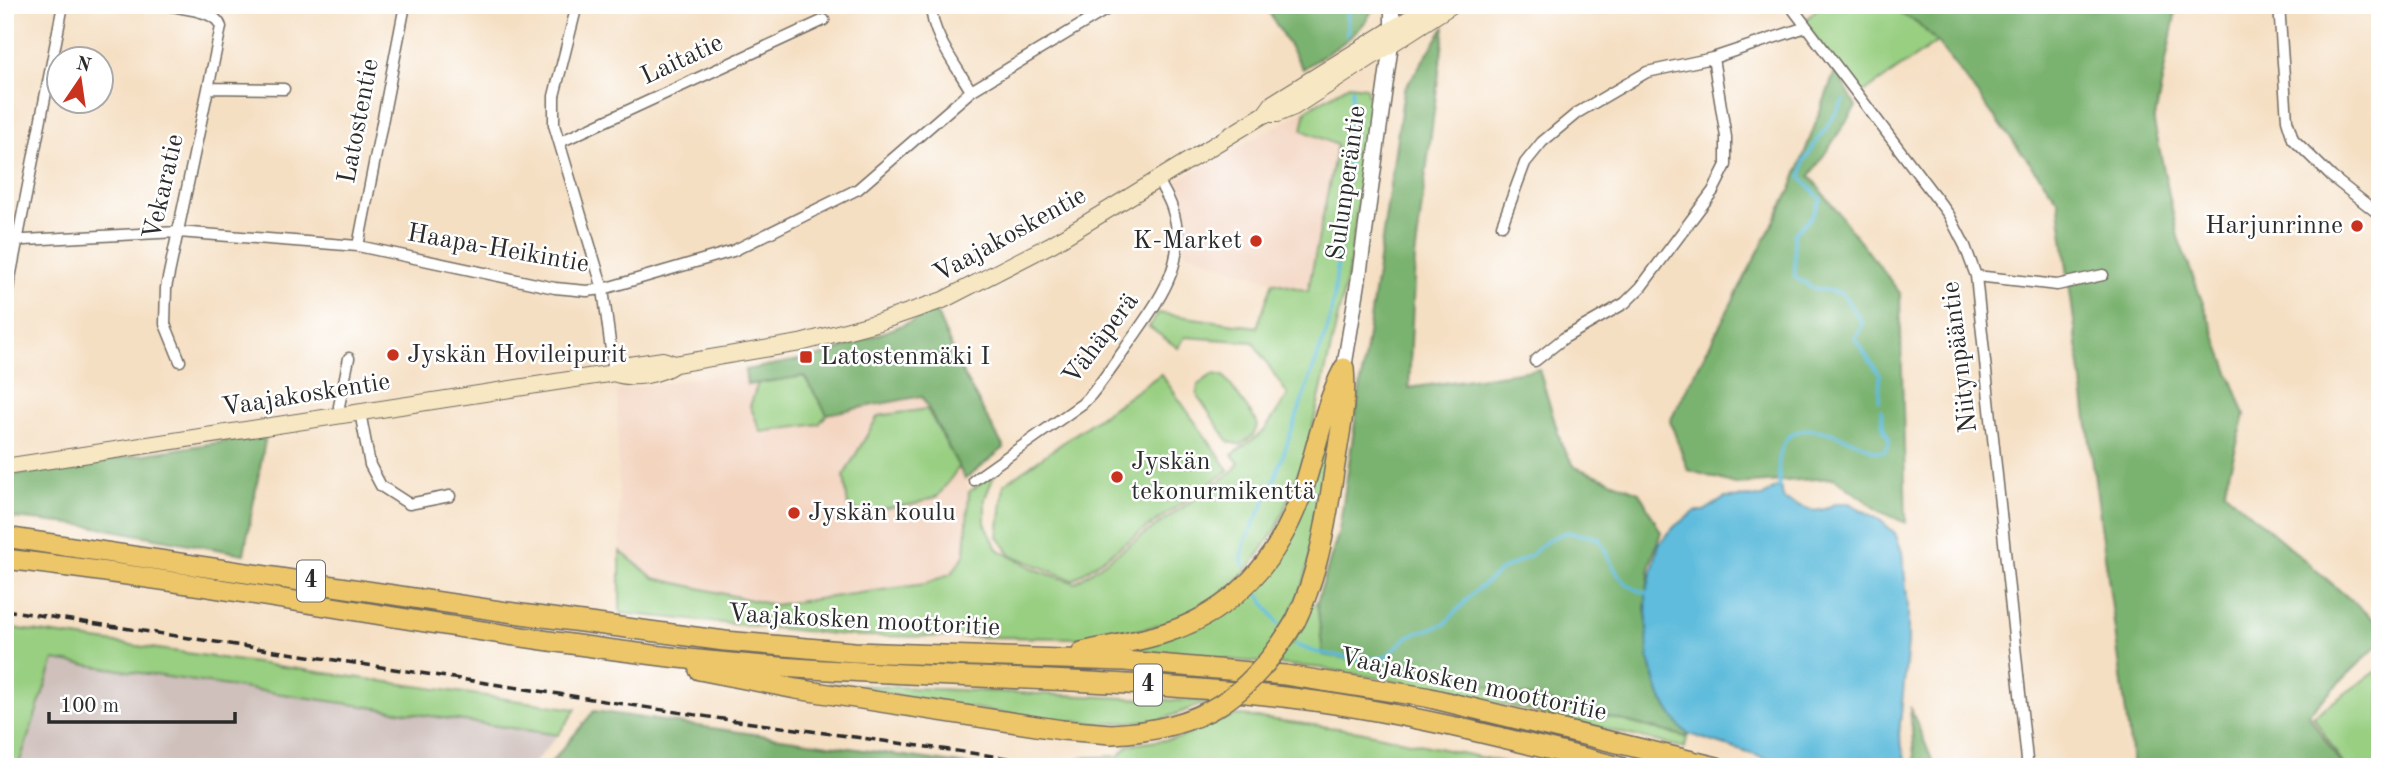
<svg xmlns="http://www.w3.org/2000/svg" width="2385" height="772" font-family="'Old Standard TT',serif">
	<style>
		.built { fill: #f3d4bf }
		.industrial { fill: #cfc0bb }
		.green { fill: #98cf81; stroke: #627d56; stroke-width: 2 }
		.forest { fill: #7ab26f; stroke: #526e4d; stroke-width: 2 }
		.water { fill: #5ebcdc; stroke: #447484; stroke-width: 2 }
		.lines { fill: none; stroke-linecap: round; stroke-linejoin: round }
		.stream { stroke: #5ebcdc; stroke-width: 3.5 }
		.minor-casing { stroke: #726a60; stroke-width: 13 }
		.tertiary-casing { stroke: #726a60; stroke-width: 17 }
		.secondary-casing { stroke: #726a60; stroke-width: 18 }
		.motorway-casing { stroke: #726a60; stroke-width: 22 }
		.minor { stroke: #fff; stroke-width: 10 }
		.tertiary { stroke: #fff; stroke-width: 14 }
		.secondary { stroke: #f7e8c3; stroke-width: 16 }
		.motorway { stroke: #ecc669; stroke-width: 19 }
		.rail { stroke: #2b2b2b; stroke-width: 3.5; stroke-dasharray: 10 5; stroke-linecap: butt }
		.motorway-bridge-casing { stroke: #726a60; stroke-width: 22; stroke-linecap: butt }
		.motorway-bridge { stroke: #ecc669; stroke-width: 19 }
		.poi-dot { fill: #c8321e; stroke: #fff; stroke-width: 2.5 }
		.labels { text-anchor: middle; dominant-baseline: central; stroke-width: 5; stroke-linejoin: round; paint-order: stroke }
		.shield { fill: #fff; stroke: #6b6b6b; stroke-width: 2 }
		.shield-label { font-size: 24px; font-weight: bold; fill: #2b2b2b }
		.street-label { font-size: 26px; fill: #2b2b2b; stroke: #fff }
		.poi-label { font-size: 26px; fill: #2b2b2b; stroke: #fff; text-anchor: start }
	</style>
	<rect width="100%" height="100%" fill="#fff"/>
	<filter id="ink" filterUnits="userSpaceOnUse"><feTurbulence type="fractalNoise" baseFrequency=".0143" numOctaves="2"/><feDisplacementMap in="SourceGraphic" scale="14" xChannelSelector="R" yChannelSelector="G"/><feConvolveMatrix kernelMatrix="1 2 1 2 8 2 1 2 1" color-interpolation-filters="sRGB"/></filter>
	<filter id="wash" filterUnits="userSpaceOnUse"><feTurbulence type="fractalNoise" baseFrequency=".00686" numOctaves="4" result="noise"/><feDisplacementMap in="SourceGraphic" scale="28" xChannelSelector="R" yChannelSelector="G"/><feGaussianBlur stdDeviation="1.57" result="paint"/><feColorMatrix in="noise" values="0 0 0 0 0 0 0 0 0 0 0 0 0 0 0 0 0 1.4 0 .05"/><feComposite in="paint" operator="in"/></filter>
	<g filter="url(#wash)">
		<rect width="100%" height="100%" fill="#f5dfc3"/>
		<path class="built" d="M1306,110L1302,130L1337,145L1308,291L1273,282L1184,252V226L1178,201L1168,185Z
			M745,370L747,385L804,376L827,414L922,396L965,479L969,492L965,554L952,573L925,584L774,605L654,578L620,551L617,390Z"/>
		<path class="industrial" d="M53,660L558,735L531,767H18Z"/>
		<path class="green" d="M1820,5H1884L1917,22L1937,42L1859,96L1804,22Z
			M1349,85L1365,87L1371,102L1349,269L1307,451L1277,527L1253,563L1224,593L1165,624L1126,633L1082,638L855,636L620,613V551L654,578L774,605L925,584L952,573L965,554L969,492L996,471L985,498V523L997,549L1037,570L1075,583L1231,473L1239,463L1232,455L1264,431L1288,395L1253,342L1185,337L1178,348L1149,327L1158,313L1257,327L1273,282L1308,291L1337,145L1302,130L1306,110Z
			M1161,374L1229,470L1073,580L1011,555L998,537L1004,484Z
			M1213,374L1224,376L1257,422C1257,435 1250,438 1240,445L1229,442L1197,395L1198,385Z
			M804,376L827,414L819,424L761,432L750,406L758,383Z
			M1337,393L1324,497L1304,582L1279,639L1292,644L1309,608L1317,602L1324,655L1435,673L1687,737L1685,748L1428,687L1321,668L1131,651L1254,587Z
			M927,409L959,467L938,496L915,504L860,512L848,506L844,475L878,416Z
			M5,627L576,709L558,735L54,660L18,767H5Z
			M2380,669V767H2345L2313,716Z
			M828,684L1189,701H1211L1160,720L1100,724L1014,715Z
			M1235,715L1359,731L1525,767H1159L1078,758L1119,756L1129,745L1179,738Z"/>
		<path class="forest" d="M1273,5H1374C1365,35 1327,52 1303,69L1267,9Z
			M1884,5H2177L2154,123L2178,237L2245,415L2224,491L2380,625V643L2308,714L2343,767H2133L2058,200L1937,42L1917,22Z
			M1445,26L1415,258L1409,388L1539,369L1562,446L1575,467L1639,492L1661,532L1650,565L1645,608L1659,694L1680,727L1689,734L1687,737L1435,673L1323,655L1317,602L1339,531L1404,90Z
			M1836,69L1856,107L1810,176L1900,293L1906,523L1881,512L1834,478L1735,484L1688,470L1670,421L1791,189Z
			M936,312L963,374L1004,448L965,479L922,396L827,414L804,376L747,385L745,370L825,355Z
			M266,435L244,554L90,526L5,517V476Z
			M1910,707L1935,767H1915Z
			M594,711L981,767H547Z"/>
		<path class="water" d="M1776,487L1781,488L1784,500L1814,511L1825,509L1836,503H1849L1880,520L1895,533L1902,552L1908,605V643L1899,735L1907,767H1792L1689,734L1680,727L1659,694L1648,656L1646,594L1659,544L1675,526L1696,511H1704L1725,498L1762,497Z"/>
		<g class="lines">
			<path class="stream" d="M1347,36L1348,5
				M1844,101L1804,161L1801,178L1821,199L1812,216L1794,234L1795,277L1813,288L1842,293L1863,324L1855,339L1880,375L1879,401
				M1779,487C1780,478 1777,469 1779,460C1785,412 1830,432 1861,444C1870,448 1874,454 1885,451C1893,441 1888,439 1884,429C1882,423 1882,416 1881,410
				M1244,566L1242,559L1244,544L1271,489L1328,327L1334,297L1349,152L1352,89
				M1258,593L1279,625
				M1296,645L1315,652L1362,660L1386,657L1408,636L1445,624L1471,595L1500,571L1531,555L1548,540L1566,532L1599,538C1612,563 1617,585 1646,593"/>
		</g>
	</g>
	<g filter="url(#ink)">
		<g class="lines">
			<defs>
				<path id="minor" d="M167,5C182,9 216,10 221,27L166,288L165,324L180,361
					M577,5L554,96V125L603,289L614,373
					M932,5C928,30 959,70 971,91
					M1790,5L1949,215L1965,246L1976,276L2027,760
					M2279,5L2287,120L2293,139L2332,177L2380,215
					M209,88L284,89
					M560,142L824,20
					M1502,225L1525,163L1542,142L1577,113L1647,72L1713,58L1806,27
					M5,241L178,232L358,246L555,288L587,291L603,289L733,251L858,189L971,91L1114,5
					M358,246L405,5
					M1976,276L2057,285L2103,275
					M5,304L63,5
					M1535,361L1564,338L1625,303L1641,287L1713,191L1726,165V137L1713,58
					M360,412L370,465L381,486L409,504L450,496
					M340,415L339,406L349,358
					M974,480L1082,404L1091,395C1107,375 1121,354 1136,333C1163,294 1189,258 1172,208C1169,198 1162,188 1157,178"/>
				<path id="tertiary" d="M1344,368L1358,283L1392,37V5"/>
				<path id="secondary" d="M1265,114H1277L1294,107L1452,5
					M614,373C632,380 659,375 675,364
					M5,467L614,373L622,366L663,360L675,364L800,343L879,322L943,300L1052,244L1265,114L1273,103L1431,5"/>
				<path id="motorway" d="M5,537L521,614L725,641L854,652L1124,661L1285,675L1426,697L1717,767
					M5,559C228,585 448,631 670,657C871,680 1074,674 1275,696C1392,709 1506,738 1620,767
					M1296,620C1320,571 1328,511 1336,458C1341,428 1347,399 1344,368
					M1082,652C1109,645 1138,642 1165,633C1238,610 1282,555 1305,484C1317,445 1325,404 1344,368
					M699,670L796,689L1062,730L1111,734"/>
			</defs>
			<use href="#minor" class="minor-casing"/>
			<use href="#tertiary" class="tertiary-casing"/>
			<use href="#secondary" class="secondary-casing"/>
			<use href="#motorway" class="motorway-casing"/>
			<use href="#minor" class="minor"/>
			<use href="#tertiary" class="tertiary"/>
			<use href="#secondary" class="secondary"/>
			<use href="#motorway" class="motorway"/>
			<path class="rail" d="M5,610L716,718L1073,767"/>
			<defs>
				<path id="motorway-bridge" d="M1111,734C1202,730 1250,697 1296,620"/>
			</defs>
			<use href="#motorway-bridge" class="motorway-bridge-casing"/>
			<use href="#motorway-bridge" class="motorway-bridge"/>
		</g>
	</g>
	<g class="poi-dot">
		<circle cx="2357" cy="226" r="7"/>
		<circle cx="1256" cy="241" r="7"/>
		<circle cx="393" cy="355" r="7"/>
		<rect x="799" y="350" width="14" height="14" rx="3.5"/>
		<circle cx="1117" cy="477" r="7"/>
		<circle cx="794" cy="513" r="7"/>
	</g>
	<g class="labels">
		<g class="shield">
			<rect x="297" y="560.5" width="28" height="41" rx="5"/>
			<rect x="1134" y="664.5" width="28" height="41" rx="5"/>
		</g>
		<g class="shield-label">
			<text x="311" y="581">4</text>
			<text x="1148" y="685">4</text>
		</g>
		<g class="street-label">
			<text transform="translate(682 60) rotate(-25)">Laitatie</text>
			<text transform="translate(359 121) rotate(-79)">Latostentie</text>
			<text transform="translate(1347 183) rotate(-82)">Sulunperäntie</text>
			<text transform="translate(164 187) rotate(-77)">Vekaratie</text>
			<text transform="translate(1010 235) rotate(-29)">Vaajakoskentie</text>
			<text transform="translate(498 249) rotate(10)">Haapa-Heikintie</text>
			<text transform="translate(1101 339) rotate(-53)">Vähäperä</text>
			<text transform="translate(1960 357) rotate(-97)">Niitynpääntie</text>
			<text transform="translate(306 395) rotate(-9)">Vaajakoskentie</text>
			<text transform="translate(864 621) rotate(3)">Vaajakosken moottoritie</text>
			<text transform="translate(1473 685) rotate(12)">Vaajakosken moottoritie</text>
		</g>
		<g class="poi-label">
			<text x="2343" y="226" text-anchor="end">Harjunrinne</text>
			<text x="1242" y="241" text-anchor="end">K-Market</text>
			<text x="407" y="355">Jyskän Hovileipurit</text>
			<text x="820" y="357">Latostenmäki I</text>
			<text x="1131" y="462">Jyskän<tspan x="1131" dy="30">tekonurmikenttä</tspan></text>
			<text x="808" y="513">Jyskän koulu</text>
		</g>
	</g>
	<rect width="2385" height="772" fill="none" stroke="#fff" stroke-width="28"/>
	<g transform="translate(80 80) rotate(13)"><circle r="33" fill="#ffffff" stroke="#aaaaaa" stroke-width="2"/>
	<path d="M0-5L12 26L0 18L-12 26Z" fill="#c8321e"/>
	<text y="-10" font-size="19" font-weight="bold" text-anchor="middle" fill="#2b2b2b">N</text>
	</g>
	<path d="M49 712v10h186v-10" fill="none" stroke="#2b2b2b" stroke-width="3.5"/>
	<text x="60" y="712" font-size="21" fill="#2b2b2b" stroke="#ffffff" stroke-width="5" paint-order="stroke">100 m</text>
</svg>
